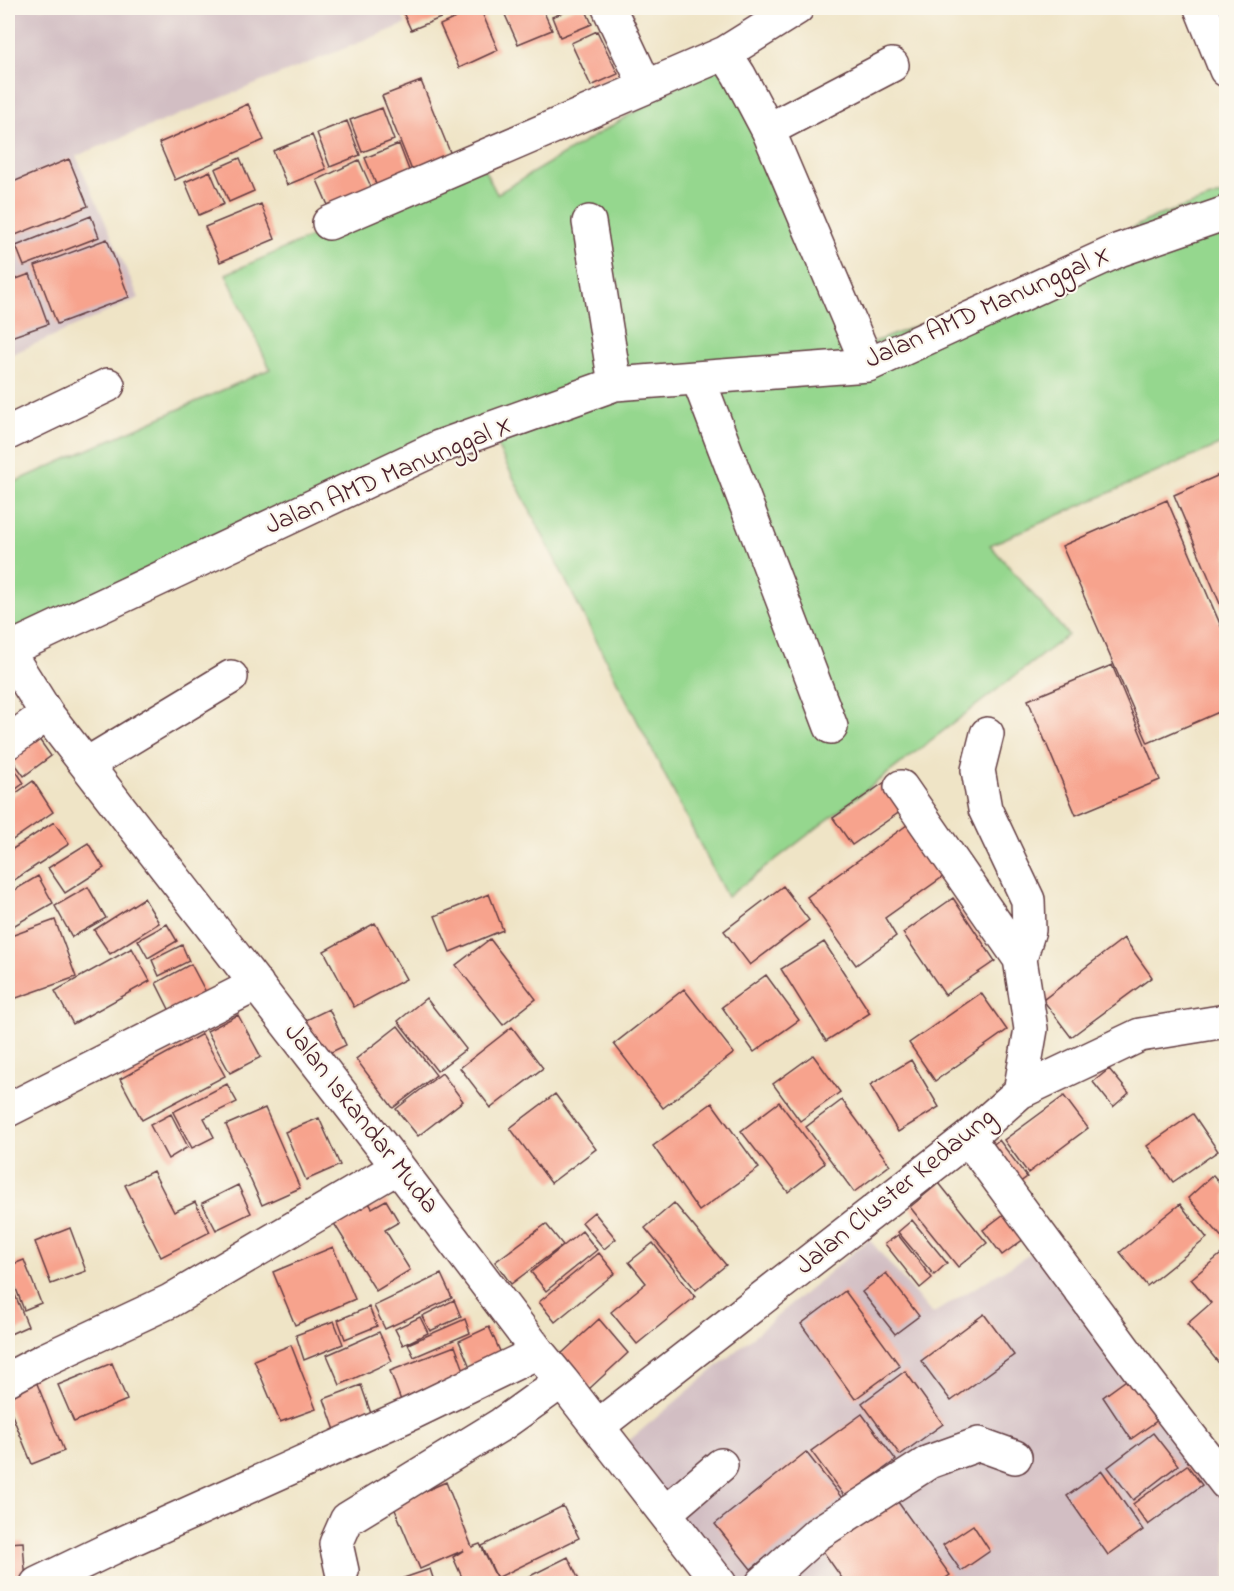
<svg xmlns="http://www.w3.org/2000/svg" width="1234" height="1591" font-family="'Indie Flower',sans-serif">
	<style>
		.industrial { fill: #d2bec3 }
		.green { fill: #95d78e; stroke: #707b5c; stroke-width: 1.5 }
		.building { fill: #f7a38d }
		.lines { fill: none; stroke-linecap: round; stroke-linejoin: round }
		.minor-casing { stroke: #633d42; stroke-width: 36 }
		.minor { stroke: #fff; stroke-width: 33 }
		.labels { text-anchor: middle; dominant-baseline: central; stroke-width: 4.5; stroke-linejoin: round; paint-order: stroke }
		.street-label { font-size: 27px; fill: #4a1f2b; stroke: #fbf7ec }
	</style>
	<rect width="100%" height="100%" fill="#fbf7ec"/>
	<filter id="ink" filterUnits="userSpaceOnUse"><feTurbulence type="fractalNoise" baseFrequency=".0167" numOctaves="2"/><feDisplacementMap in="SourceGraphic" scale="12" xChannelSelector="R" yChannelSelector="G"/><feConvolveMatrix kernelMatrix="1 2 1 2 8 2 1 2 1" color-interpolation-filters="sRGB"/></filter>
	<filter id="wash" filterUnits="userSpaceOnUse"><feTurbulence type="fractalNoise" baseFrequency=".008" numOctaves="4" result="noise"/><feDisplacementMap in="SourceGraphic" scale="24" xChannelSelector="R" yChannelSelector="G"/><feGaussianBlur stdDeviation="1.35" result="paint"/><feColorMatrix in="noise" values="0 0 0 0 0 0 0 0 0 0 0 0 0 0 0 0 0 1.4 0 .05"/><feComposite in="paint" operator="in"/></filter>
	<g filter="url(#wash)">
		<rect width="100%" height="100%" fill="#efe4c6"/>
		<path class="industrial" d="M8,8H399L406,24L76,156L139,298L8,356Z
			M869,1239L932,1314L1045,1245L1226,1505V1583H731L626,1443Z"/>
		<path class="green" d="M725,58L861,347L1019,287L1154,217L1226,193V442L990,545L1068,635L727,897L490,432L24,646L8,623V485L270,369L226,274L481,163L497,194Z"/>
		<g id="blocks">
			<path class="building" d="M401,8H465L411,30Z
				M477,8H480L498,50L459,68L440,25Z
				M502,8H542L552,30L518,44Z
				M575,8H585L592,24L560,37L552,17Z
				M597,31L618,74L591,86L571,43Z
				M421,81L452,157L413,173L382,96Z
				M248,104L264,140L175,180L159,143Z
				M382,108L394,140L362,152L350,120Z
				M347,121L360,155L330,167L317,133Z
				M312,135L326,169L287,185L273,151Z
				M399,144L414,183L381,196L365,158Z
				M240,158L254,191L229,202L215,169Z
				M69,159L88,206L8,238V184Z
				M359,160L377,200L334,219L317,180Z
				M210,171L224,204L199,215L185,182Z
				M261,204L275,239L220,262L205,227Z
				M91,216L99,237L24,266L16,246Z
				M107,239L129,297L57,324L35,266Z
				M30,274L48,324L8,338V282Z
				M1226,472V618L1174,495Z
				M1167,500L1226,638V709L1148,743L1062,546Z
				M1112,665L1160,780L1076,815L1028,700Z
				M36,735L51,756L24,776L8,754Z
				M8,759L24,783L8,795Z
				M33,781L53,812L8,843V799Z
				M885,782L904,809L852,845L833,818Z
				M914,820L951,871L885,918L896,936L856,965L807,897Z
				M54,822L69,844L8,884V852Z
				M88,843L104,868L65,893L48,868Z
				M38,876L53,903L8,929V894Z
				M783,886L809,920L750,965L724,931Z
				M88,887L106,918L72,937L55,906Z
				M489,894L503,930L450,952L435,916Z
				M144,898L159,923L110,954L94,930Z
				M953,898L995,961L945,995L903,933Z
				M55,920L76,977L8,1001V937Z
				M375,923L406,979L354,1007L324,951Z
				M167,924L177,941L148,958L138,940Z
				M1124,938L1152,977L1071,1037L1043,1000Z
				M490,939L536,999L503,1025L456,965Z
				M824,942L870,1013L826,1041L781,969Z
				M182,945L189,961L159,976L152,960Z
				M132,948L150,981L73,1024L55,991Z
				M191,964L210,1000L174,1019L156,983Z
				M766,975L799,1020L754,1052L722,1007Z
				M684,989L734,1053L663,1108L614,1044Z
				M981,993L1007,1030L935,1081L909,1043Z
				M426,998L466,1049L437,1071L398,1021Z
				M329,1009L346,1045L321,1057L304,1021Z
				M238,1015L261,1057L230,1073L207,1031Z
				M398,1026L436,1075L393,1108L356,1059Z
				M512,1027L543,1068L491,1108L460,1068Z
				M202,1034L225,1076L142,1120L120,1079Z
				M813,1055L840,1092L800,1121L773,1084Z
				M911,1060L939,1107L898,1132L870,1085Z
				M1109,1069L1129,1093L1113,1107L1093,1082Z
				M442,1073L463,1101L418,1136L396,1109Z
				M227,1084L237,1102L204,1118L214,1137L192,1148L173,1112Z
				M555,1094L596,1149L551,1183L510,1128Z
				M1064,1096L1088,1128L1028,1173L1004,1140Z
				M842,1100L890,1165L854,1192L806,1127Z
				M779,1102L825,1163L788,1192L741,1131Z
				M712,1103L759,1168L699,1211L653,1146Z
				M265,1108L300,1188L262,1205L226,1125Z
				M171,1114L188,1147L168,1159L150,1125Z
				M1193,1114L1218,1151L1173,1182L1147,1146Z
				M319,1118L340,1165L306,1180L285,1132Z
				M999,1140L1027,1177L1009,1190L982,1153Z
				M153,1171L174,1212L195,1202L210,1232L161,1257L125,1185Z
				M1213,1175L1226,1190V1239L1225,1241L1188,1198Z
				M939,1183L987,1243L958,1267L910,1207Z
				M238,1185L251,1213L216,1230L202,1203Z
				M364,1195L372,1208L386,1200L399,1222L385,1230L410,1270L376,1291L330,1217Z
				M674,1203L726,1265L696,1290L645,1228Z
				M1180,1204L1207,1238L1147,1286L1120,1252Z
				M1008,1211L1028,1236L1002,1255L983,1230Z
				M594,1212L616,1239L604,1249L582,1222Z
				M912,1220L947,1263L934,1275L898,1232Z
				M546,1224L563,1245L511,1284L495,1262Z
				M70,1228L86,1271L51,1284L35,1242Z
				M582,1231L597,1250L546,1291L531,1272Z
				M898,1235L932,1278L920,1288L885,1244Z
				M653,1243L695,1297L637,1344L611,1312L646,1283L629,1262Z
				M333,1247L355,1299L295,1325L273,1272Z
				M1226,1250V1372L1187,1324L1211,1303L1191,1279Z
				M599,1253L615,1273L555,1322L539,1302Z
				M24,1260L41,1303L24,1310L8,1267V1266Z
				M886,1273L919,1316L895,1334L862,1292Z
				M441,1274L452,1298L385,1329L374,1306Z
				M8,1278L28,1326L8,1335Z
				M845,1291L900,1366L855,1399L801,1324Z
				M454,1300L461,1317L430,1331L422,1316Z
				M369,1307L377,1326L345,1339L338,1320Z
				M984,1314L1014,1355L951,1401L921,1361Z
				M420,1317L428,1333L403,1345L395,1329Z
				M465,1319L470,1333L414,1357L408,1344Z
				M599,1319L628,1353L589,1389L559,1356Z
				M334,1321L343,1344L304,1360L296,1335Z
				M489,1327L504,1360L473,1374L459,1341Z
				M379,1332L392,1361L340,1385L327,1355Z
				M291,1345L316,1409L280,1422L254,1360Z
				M455,1346L468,1381L403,1406L390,1371Z
				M112,1363L127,1400L74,1422L58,1385Z
				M905,1371L943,1424L900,1455L862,1403Z
				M34,1376L64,1451L32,1464L8,1405V1387Z
				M1129,1378L1158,1420L1131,1439L1103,1397Z
				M361,1385L374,1422L337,1436L324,1399Z
				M862,1414L896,1460L845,1497L811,1451Z
				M1153,1433L1178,1465L1133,1500L1108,1467Z
				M806,1452L842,1498L751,1569L715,1524Z
				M1187,1465L1202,1485L1148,1525L1133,1504Z
				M1102,1471L1143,1530L1108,1555L1067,1496Z
				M446,1482L472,1547L480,1544L496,1577L482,1584H465L453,1557L464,1550L420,1569L393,1505Z
				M893,1495L950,1575L937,1584H846L820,1547Z
				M563,1506L579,1538L497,1578L482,1546Z
				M973,1525L990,1551L961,1571L943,1545Z
				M23,1542L26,1584H8V1543Z
				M568,1557L581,1584H514Z
				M430,1569L435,1584H403L401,1579Z"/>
		</g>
	</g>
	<g filter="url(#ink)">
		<use href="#blocks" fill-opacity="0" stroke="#633d42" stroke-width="1.5"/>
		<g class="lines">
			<defs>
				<path id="minor" d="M609,8L646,87L725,53L739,75L768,130L868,365
					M1201,8L1226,70
					M725,53L797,8
					M768,130L892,65
					M589,222L615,384
					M329,223L646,87
					M698,378L831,727
					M8,433L108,385
					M8,650L439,447L615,384L868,365L1119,250L1226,213
					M8,652L47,714L398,1167L538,1352L562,1381L720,1584
					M987,734L978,770L985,809L1028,900L1029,930L1020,959
					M8,742L47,714
					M87,764L231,677
					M901,787L1020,959L1031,1029L1020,1092
					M8,1110L257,984
					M968,1138L1146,1379L1226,1483
					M8,1379L44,1360L170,1301L398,1167
					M598,1426L968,1138L1020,1092L1140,1035L1226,1021
					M665,1513L721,1465
					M342,1571L336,1544L347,1519L502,1424L562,1381
					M37,1584L112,1548L414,1412L538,1352
					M762,1584L817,1534L929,1462L979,1444L1015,1457"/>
			</defs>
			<use href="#minor" class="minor-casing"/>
			<use href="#minor" class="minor"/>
		</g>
	</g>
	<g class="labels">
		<g class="street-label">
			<text transform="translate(988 308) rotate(-24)">Jalan AMD Manunggal X</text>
			<text transform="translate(389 476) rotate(-23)">Jalan AMD Manunggal X</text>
			<text transform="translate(361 1119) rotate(52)">Jalan Iskandar Muda</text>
			<text transform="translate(896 1192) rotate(-39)">Jalan Cluster Kedaung</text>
		</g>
	</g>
	<rect width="1234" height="1591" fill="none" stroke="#fbf7ec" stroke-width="30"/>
</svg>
